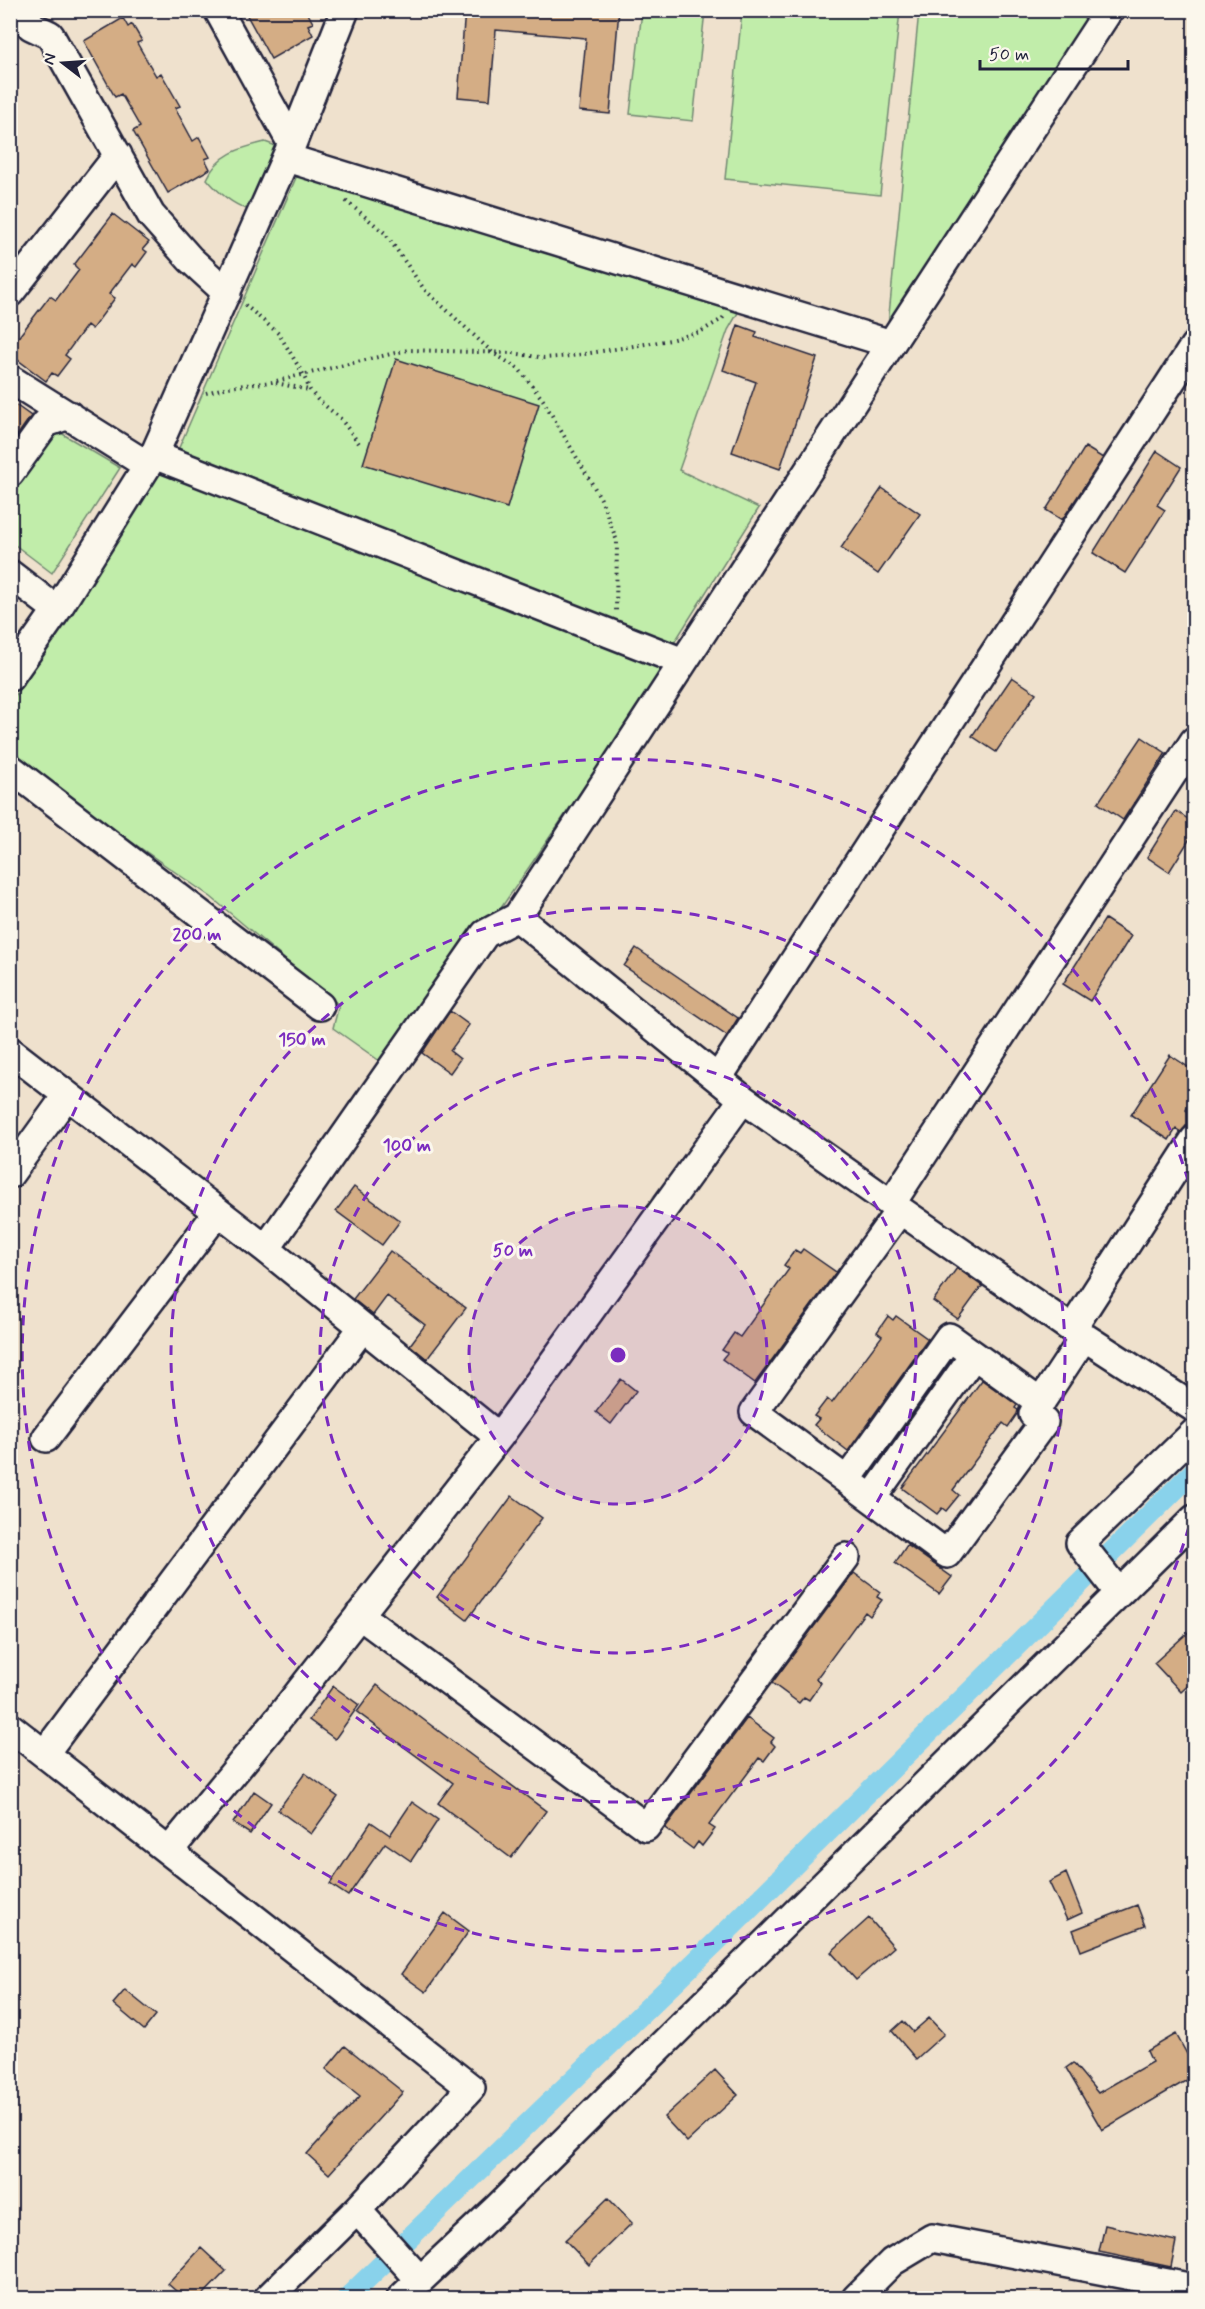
<svg xmlns="http://www.w3.org/2000/svg" width="1205" height="2309" font-family="Mynerve,sans-serif">
	<style>
		.green { fill: #c1edaa; stroke: #728872; stroke-width: 1.5 }
		.lines { fill: none; stroke-linecap: round; stroke-linejoin: round }
		.canal { stroke: #89d2eb; stroke-width: 21 }
		.building { fill: #d4ad85; stroke: #22223b; stroke-width: 1.5 }
		.minor-casing { stroke: #22223b; stroke-width: 32 }
		.path { stroke: #22223b; stroke-width: 4; stroke-dasharray: 1.5 4.5; stroke-linecap: butt }
		.minor { stroke: #fbf7ec; stroke-width: 27 }
		.ring { fill: none; stroke: #7b2cbf; stroke-width: 3; stroke-dasharray: 10 8 }
		.centre { fill: #7b2cbf; stroke: #fbf7ec; stroke-width: 3 }
		.ring-label { font-size: 18px; text-anchor: middle; font-weight: bold; fill: #7b2cbf; stroke: #fbf7ec; stroke-width: 6; stroke-linejoin: round; paint-order: stroke }
	</style>
	<rect width="100%" height="100%" fill="#efe1cd"/>
	<filter id="ink" filterUnits="userSpaceOnUse"><feTurbulence type="fractalNoise" baseFrequency=".0167" numOctaves="2"/><feDisplacementMap in="SourceGraphic" scale="12" xChannelSelector="R" yChannelSelector="G"/><feConvolveMatrix kernelMatrix="1 2 1 2 8 2 1 2 1" color-interpolation-filters="sRGB"/></filter>
	<g filter="url(#ink)">
		<path class="green" d="M642,11H705L693,121L630,114Z
			M742,11H900L880,195L725,179Z
			M919,11H1091L888,325Z
			M265,142L276,146L247,209C230,203 218,192 207,179C218,154 240,148 265,142Z
			M298,173L739,311L728,330L679,470L759,508L674,643L178,450Z
			M61,433L120,468L52,573L11,542V490L49,437Z
			M156,467L667,666L501,908L476,933L384,1064L333,1028L339,1005L211,897L11,758V702L71,608Z"/>
		<g class="lines">
			<path class="canal" d="M347,2298L717,1941L1194,1471"/>
		</g>
		<path class="building" d="M244,10H306L313,23L308,25L313,35L271,59Z
			M465,10H619L610,114L579,111L586,38L496,30L490,100L458,97Z
			M123,18L128,27L132,24L142,41L137,43L156,76L161,73L180,106L175,108L193,141L199,137L210,157L205,159L210,169L168,193L133,131L140,127L121,94L115,97L84,41Z
			M113,214L149,242L143,249L147,252L136,267L132,264L109,294L115,298L92,329L87,325L65,355L70,359L57,376L52,373L46,381L10,354V348L50,296L56,300L79,270L74,265Z
			M738,325L757,332L755,337L817,358L780,469L732,452L756,382L723,370Z
			M396,359L539,404L507,508L363,464Z
			M10,401L31,416L14,440L10,437Z
			M1085,447L1103,458L1062,520L1046,510Z
			M1157,451L1181,467L1157,505L1165,510L1125,573L1093,553Z
			M882,488L920,514L878,574L841,548Z
			M1012,677L1036,693L996,752L972,736Z
			M1142,737L1166,753L1123,820L1098,803Z
			M1176,811L1194,823V832L1169,872L1147,857Z
			M1105,919L1131,936L1090,1001L1063,984Z
			M636,948L738,1018L727,1036L624,966Z
			M450,1011L469,1025L450,1051L460,1059L450,1073L422,1053Z
			M1170,1055L1194,1071V1097L1186,1110L1194,1116L1181,1132L1176,1129L1169,1140L1131,1115Z
			M354,1187L400,1221L382,1245L336,1211Z
			M803,1249L836,1272L755,1383L722,1359L727,1353L722,1350L734,1333L740,1337L789,1269L784,1265L795,1250L800,1253Z
			M390,1251L466,1308L427,1359L410,1345L425,1325L387,1296L373,1315L353,1299Z
			M957,1268L982,1286L958,1319L933,1301Z
			M888,1316L893,1320L896,1316L928,1339L848,1451L814,1425L819,1419L814,1416L827,1399L832,1403L882,1336L877,1332Z
			M621,1379L636,1391L611,1424L596,1412Z
			M982,1380L1017,1405L1015,1408L1018,1410L1017,1414L1008,1427L1003,1423L953,1490L959,1495L946,1511L942,1508L937,1514L902,1488Z
			M512,1496L542,1518L467,1620L437,1597Z
			M907,1545L952,1577L939,1594L895,1563Z
			M854,1573L880,1592L877,1597L882,1600L870,1616L865,1612L816,1679L821,1683L809,1700L804,1697L799,1703L772,1683Z
			M1194,1627V1680L1181,1692L1154,1663Z
			M377,1685L546,1811L511,1858L438,1803L453,1783L357,1712Z
			M333,1686L359,1705L335,1739L309,1720Z
			M747,1718L774,1738L771,1742L775,1746L764,1761L759,1758L709,1825L715,1829L702,1846L698,1842L693,1849L665,1828Z
			M305,1773L338,1797L311,1834L278,1810Z
			M254,1791L271,1803L250,1834L233,1823Z
			M412,1802L438,1820L411,1861L385,1843L348,1896L330,1884L371,1822L390,1835Z
			M1066,1873L1082,1913L1067,1920L1049,1882Z
			M1137,1905L1145,1926L1081,1951L1073,1930Z
			M445,1913L469,1931L426,1992L401,1974Z
			M869,1918L894,1947L856,1980L831,1952Z
			M125,1990L156,2015L144,2030L113,2004Z
			M929,2018L944,2034L916,2059L892,2031L903,2021L913,2032Z
			M1176,2034L1194,2067V2076L1102,2130L1066,2068L1073,2063L1098,2093L1152,2062L1147,2051Z
			M345,2046L403,2092L329,2174L307,2154L360,2096L326,2069Z
			M715,2070L738,2095L687,2142L664,2117Z
			M608,2198L632,2223L589,2265L565,2240Z
			M1105,2225L1176,2241L1171,2267L1099,2252Z
			M201,2248L226,2271L200,2298H184L168,2284Z"/>
		<g class="lines">
			<defs>
				<path id="minor" d="M24,10L31,26L50,35L151,215L190,259L227,293
					M218,10L292,144
					M287,158L891,344
					M10,293L118,155
					M10,379L147,465
					M154,455L683,662
					M10,473L46,423L69,415
					M10,574L57,610
					M10,677L57,610L154,455L292,144L345,10
					M10,768L320,1006
					M517,917L743,1099L900,1210L1072,1329L1194,1408
					M10,1051L266,1249L499,1437
					M718,1078L1194,346
					M10,1174L67,1095
					M891,1204L1194,741
					M900,1210L754,1412L947,1554L1044,1422L1033,1414L1084,1337
					M266,1249L485,934L517,917L1109,10
					M1072,1329L1194,1140
					M46,1438L218,1212
					M847,1480L949,1337L1041,1403
					M872,1498L974,1355
					M1119,1593L1080,1543L1194,1433
					M359,1615L646,1827L846,1557
					M10,1727L471,2088L357,2210L268,2298
					M45,1753L363,1327
					M169,1851L278,1719L499,1437L743,1099
					M357,2210L420,2280
					M401,2298L497,2208L1194,1519
					M856,2298L892,2262L932,2238L1194,2288"/>
			</defs>
			<use href="#minor" class="minor-casing"/>
			<path class="path" d="M346,201L385,233L424,289L493,353L519,369L543,400L601,499L617,541L616,613
				M245,305L279,334L303,374L310,390L317,399L340,418L361,446
				M276,383L309,390
				M206,393L228,387L272,382L408,350L513,353L544,358L572,356L670,340L700,332L722,319L725,315"/>
			<use href="#minor" class="minor"/>
		</g>
	</g>
	<circle cx="618" cy="1355" r="149" fill="#7b2cbf" fill-opacity=".12"/>
	<g class="ring">
		<circle cx="618" cy="1355" r="149"/>
		<circle cx="618" cy="1355" r="298"/>
		<circle cx="618" cy="1355" r="447"/>
		<path d="M1194 1509A596 596 0 1 1 1194 1201"/>
	</g>
	<circle cx="618" cy="1355" r="9" class="centre"/>
	<g class="ring-label">
		<text x="197" y="940">200 m</text>
		<text x="302" y="1045">150 m</text>
		<text x="407" y="1151">100 m</text>
		<text x="513" y="1256">50 m</text>
	</g>
	<rect width="1205" height="2309" fill="none" stroke="#fbf7ec" stroke-width="36"/>
	<rect x="18" y="18" width="1169" height="2273" fill="none" stroke="#22223b" stroke-width="2" filter="url(#ink)"/>
	<g transform="translate(63 63) rotate(287)" stroke="#fbf7ec" stroke-width="4.5" paint-order="stroke">
	<path d="M0-4.5L10 22L0 15L-10 22Z" fill="#22223b"/>
	<text y="-9" font-size="16" font-weight="bold" text-anchor="middle" fill="#22223b">N</text>
	</g>
	<path d="M980 60v9h148v-9" fill="none" stroke="#22223b" stroke-width="3"/>
	<text x="989" y="60" font-size="18" fill="#22223b" stroke="#fbf7ec" stroke-width="4.5" paint-order="stroke">50 m</text>
</svg>
